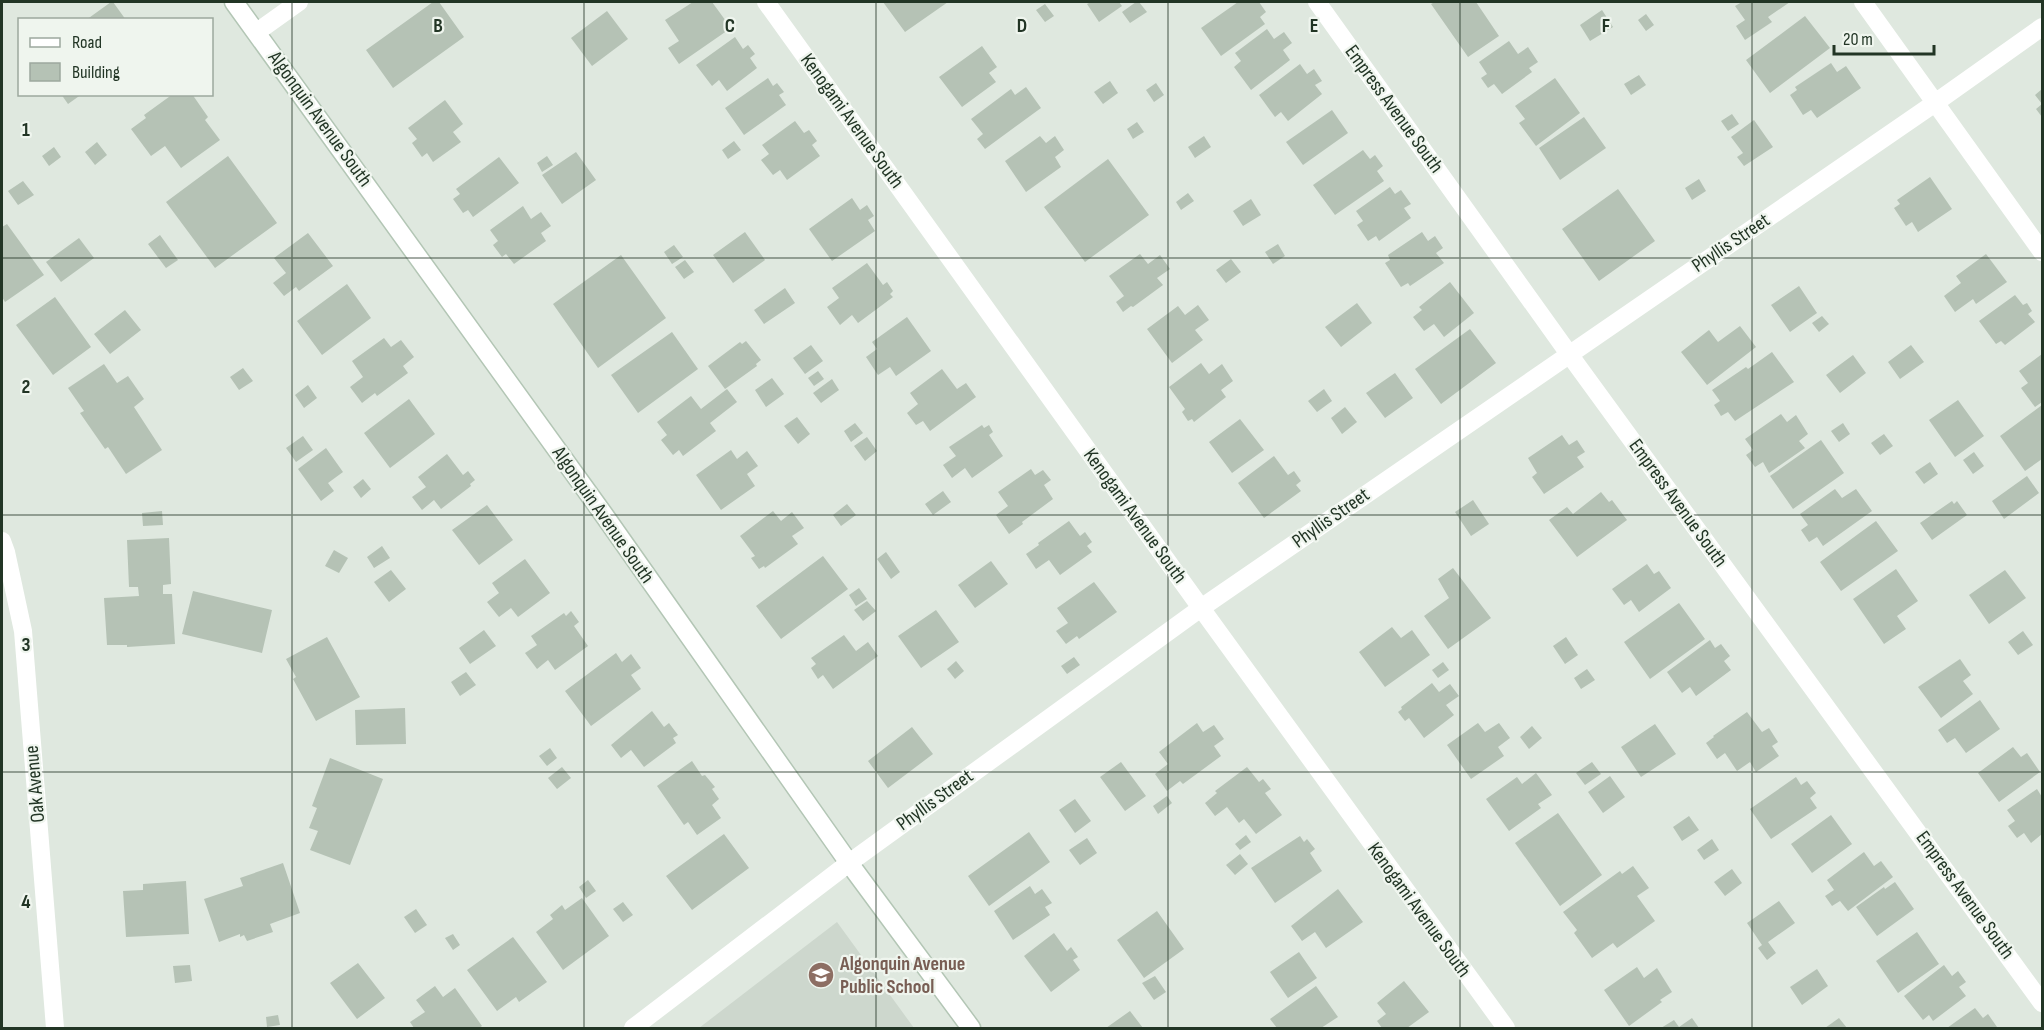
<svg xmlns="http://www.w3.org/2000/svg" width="2044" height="1030" font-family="'Sofia Sans Condensed',sans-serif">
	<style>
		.built { fill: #cdd7cd }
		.building { fill: #b5c2b5 }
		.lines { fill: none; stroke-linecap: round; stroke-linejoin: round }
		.secondary-casing { stroke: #b3c6b5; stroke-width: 21 }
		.street { stroke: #fff; stroke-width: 18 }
		.secondary { stroke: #fff; stroke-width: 18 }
		.grid { fill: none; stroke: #223525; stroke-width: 1.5; stroke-opacity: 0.55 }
		.labels { text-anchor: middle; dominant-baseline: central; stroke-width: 4.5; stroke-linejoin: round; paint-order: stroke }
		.street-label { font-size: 20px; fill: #223525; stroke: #eff5ee }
		.education-label { font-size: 20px; font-weight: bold; fill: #785e54; stroke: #eff5ee; text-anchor: start }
		.grid-label { font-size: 20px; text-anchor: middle; font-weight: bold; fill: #223525; stroke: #eff5ee; stroke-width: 4.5; stroke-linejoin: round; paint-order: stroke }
	</style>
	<rect width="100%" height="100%" fill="#dfe8df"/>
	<path class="built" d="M837,922L914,1028H699Z"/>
	<path class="building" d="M111,2H113L126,20H86Z
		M433,2H439L464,37L393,88L366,50Z
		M693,2H712L731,28L679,64L668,48L679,41L665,20Z
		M883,2H948L905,32Z
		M1091,2H1119L1122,6L1099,22L1087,4Z
		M1136,2H1139L1147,12L1130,23L1122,12Z
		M1238,2H1259L1266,12L1260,17L1265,24L1221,56L1201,28Z
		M1435,2H1476L1499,36L1468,57L1431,4Z
		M1742,2H1790L1768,17L1772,22L1745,40L1736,26L1745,20L1735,6Z
		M1045,4L1054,16L1045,22L1036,10Z
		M1602,10L1613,27L1590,41L1580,25Z
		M607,11L628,39L592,66L571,38Z
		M1646,14L1654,25L1646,31L1638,20Z
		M1805,16L1830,48L1770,93L1746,60Z
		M1267,29L1274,39L1284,32L1292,43L1283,50L1290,60L1251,90L1234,67L1241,61L1235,53Z
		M735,37L743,49L748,45L755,54L750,58L757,68L727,91L719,80L712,86L696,65Z
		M1509,41L1518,54L1528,47L1538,62L1529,68L1532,72L1502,94L1494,84L1488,88L1481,78L1487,74L1479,62Z
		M982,46L997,67L989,73L996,82L962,107L939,77Z
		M1831,63L1837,72L1846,66L1861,88L1817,118L1811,110L1803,115L1790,95L1797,90L1795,87Z
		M1300,64L1307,74L1314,69L1322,81L1315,85L1322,94L1288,121L1281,112L1275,117L1259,95Z
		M1639,75L1646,85L1631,95L1624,84Z
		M768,78L773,86L777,83L784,92L779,95L786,105L744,135L725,108Z
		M1555,78L1580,113L1536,146L1519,123L1525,119L1515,106Z
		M1110,81L1118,93L1103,104L1094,92Z
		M1156,83L1164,95L1154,102L1146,90Z
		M1026,87L1041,108L985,149L977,139L983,134L971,119L1011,89L1015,95Z
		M2042,89V117L2036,109L2042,104L2035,95Z
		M61,94H82L68,104Z
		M173,94H192L208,117L205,120L220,140L181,168L165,146L151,156L131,129L146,118L144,115Z
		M445,100L463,124L453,132L461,142L433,162L427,153L422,157L412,143L417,139L408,128Z
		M1332,110L1348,133L1303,165L1286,142Z
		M1732,114L1739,124L1728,131L1721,121Z
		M1584,117L1606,148L1560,180L1539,148Z
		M1754,120L1773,147L1744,166L1737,157L1743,153L1731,137Z
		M795,121L804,133L809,130L817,141L812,145L820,156L787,180L780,170L773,175L761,160L769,154L762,145Z
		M1137,122L1144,132L1133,139L1127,129Z
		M1040,136L1046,143L1055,136L1064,150L1055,157L1061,167L1026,192L1005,161Z
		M1204,136L1211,147L1195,158L1188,147Z
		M734,141L741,150L728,159L722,150Z
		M97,142L107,155L95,165L85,152Z
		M54,147L61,157L49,166L42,156Z
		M1363,150L1370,159L1375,155L1383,166L1377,171L1384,181L1335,215L1313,185Z
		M576,152L596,180L562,204L542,175Z
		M228,156L277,223L215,268L166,202Z
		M547,156L553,165L542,172L537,163Z
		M499,157L519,183L473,217L468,210L463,213L453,199L460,194L456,189Z
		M1108,159L1149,215L1085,262L1044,207Z
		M1930,177L1952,209L1918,232L1912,222L1906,226L1894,208L1900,204L1897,200Z
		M1699,179L1706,191L1692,200L1685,188Z
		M23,181L34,195L18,205L8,191Z
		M1390,187L1395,194L1401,190L1411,204L1404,208L1411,218L1379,241L1376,236L1368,241L1357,225L1363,221L1356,211Z
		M1618,189L1655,241L1599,281L1562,229Z
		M1188,193L1194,201L1181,210L1176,202Z
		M852,198L860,210L867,205L874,216L868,220L875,231L832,261L809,229Z
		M1251,199L1261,215L1243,226L1233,211Z
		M523,206L531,219L541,212L551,226L541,233L546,241L514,264L506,254L502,257L493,245L498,241L490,230Z
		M7,224L44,275L5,302L2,297V227Z
		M745,232L765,260L733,283L713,255Z
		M1422,232L1428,241L1435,236L1443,248L1436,253L1444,263L1410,286L1408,283L1401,287L1385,263L1390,260L1388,255Z
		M308,233L333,266L299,291L296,287L284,296L273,283L286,273L274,258Z
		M160,235L178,260L166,268L148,244Z
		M79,238L94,258L61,282L46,262Z
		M1278,244L1285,256L1273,264L1265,252Z
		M674,245L683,257L672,264L664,252Z
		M1140,254L1148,264L1160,255L1170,269L1157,278L1163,285L1133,307L1131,306L1123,312L1116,302L1124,296L1109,276Z
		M1986,254L2007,282L1976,304L1973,299L1955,312L1944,296L1961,283L1956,276Z
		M621,255L666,318L598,368L553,304Z
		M1231,259L1241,272L1226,283L1216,270Z
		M685,260L694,272L684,279L675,267Z
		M867,263L883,285L887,282L893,291L890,294L893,297L858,323L852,315L840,325L827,307L839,298L832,288Z
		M1450,282L1474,313L1444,337L1434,324L1424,331L1413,317L1422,310L1419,307Z
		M347,284L371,318L322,355L297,321Z
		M1799,286L1817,313L1790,332L1771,305Z
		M785,288L795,303L764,324L754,310Z
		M2015,295L2023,305L2027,303L2032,311L2028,314L2035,322L2005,345L2001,341L1996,344L1979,321Z
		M55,297L91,347L53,375L16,325Z
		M1357,303L1372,323L1341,347L1325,327Z
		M1198,305L1209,320L1195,330L1203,340L1172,363L1147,329L1178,306L1185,315Z
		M125,310L141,330L110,354L94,334Z
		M1822,316L1829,324L1819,332L1812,323Z
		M907,317L931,351L896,376L890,367L878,375L866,357L877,349L872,342Z
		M1740,326L1756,347L1707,385L1681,352L1709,330L1718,342Z
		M1470,329L1496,363L1441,404L1415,369Z
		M672,332L698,369L638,413L611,375Z
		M384,338L391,347L401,340L414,357L403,366L408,373L377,396L375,393L362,403L350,387L363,377L352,361Z
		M746,341L761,360L756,364L757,366L725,389L708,366L740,342L742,344Z
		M811,345L823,361L805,374L793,358Z
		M1911,345L1924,362L1900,379L1888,362Z
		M1772,352L1794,382L1735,421L1728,412L1721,416L1714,405L1720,401L1712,390L1746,367L1748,369Z
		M2042,354V402L2035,407L2021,388L2028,383L2019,371Z
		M1853,355L1866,373L1840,393L1826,375Z
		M1201,363L1209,374L1222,364L1233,381L1221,390L1226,397L1194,422L1192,419L1188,421L1182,412L1185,409L1169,387Z
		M104,364L117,383L128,376L144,399L134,407L162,450L126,474L108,447L105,449L80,413L84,411L68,388Z
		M243,368L253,381L239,390L230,377Z
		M942,369L957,389L966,383L976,397L930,431L923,421L916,425L907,413L918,404L910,393Z
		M818,371L824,379L814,386L808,378Z
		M1395,373L1413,398L1385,418L1366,393Z
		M772,378L784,394L766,407L755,390Z
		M832,379L839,390L821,403L813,393Z
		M308,385L317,398L304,408L295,395Z
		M727,389L737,402L710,423L716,431L683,456L679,450L673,455L661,440L667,435L657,422L691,396L701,409Z
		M1324,389L1332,401L1317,412L1308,401Z
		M409,399L435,434L390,468L364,433Z
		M1958,400L1984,436L1955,457L1929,420Z
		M2042,405V459L2025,471L2000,436Z
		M1345,407L1357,422L1342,434L1331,418Z
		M1781,414L1787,422L1796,415L1808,434L1799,441L1805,448L1769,473L1763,462L1755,467L1746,455L1753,450L1745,439Z
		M797,417L810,434L798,444L784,426Z
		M1240,419L1264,450L1232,473L1209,442Z
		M855,423L863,433L851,442L844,431Z
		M1843,423L1850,434L1839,442L1831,431Z
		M982,425L984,428L989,425L993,432L989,435L1003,456L972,478L965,468L952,478L943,465L956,456L949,447Z
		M1884,434L1893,446L1880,455L1871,443Z
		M1562,435L1569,445L1577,440L1585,452L1577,457L1584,467L1544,494L1532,477L1537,473L1528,458Z
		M303,436L313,450L296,462L286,448Z
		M867,437L877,451L865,461L854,446Z
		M1821,440L1844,473L1793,509L1770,476Z
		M326,448L343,472L328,483L334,491L321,501L298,469Z
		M731,450L737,459L747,451L758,466L747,474L755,486L721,510L696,475Z
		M1974,452L1984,466L1973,474L1963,460Z
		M447,454L463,475L468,471L475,480L470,484L471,486L441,509L434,500L422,510L412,497L426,487L418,477Z
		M1274,456L1288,475L1294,471L1301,481L1296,485L1301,491L1264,518L1238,483Z
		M1930,462L1938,474L1924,484L1915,472Z
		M1031,469L1035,475L1043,470L1051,480L1044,485L1053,499L1022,522L1023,524L1009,534L996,515L1008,506L998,492Z
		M2027,476L2039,493L2004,519L1992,501Z
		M363,479L371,489L361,498L353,487Z
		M1835,489L1842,498L1856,489L1872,511L1823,546L1817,537L1809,542L1801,530L1808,525L1800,514Z
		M943,491L951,502L933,515L925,504Z
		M1601,492L1609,502L1612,500L1627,520L1577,557L1549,520L1567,507L1573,514Z
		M1473,500L1489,524L1471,536L1455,512Z
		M1952,501L1954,504L1957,501L1967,515L1932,540L1920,523Z
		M847,504L856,515L841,526L833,515Z
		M487,505L513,540L479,565L452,530Z
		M162,511L163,525L143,526L142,513Z
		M773,511L781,521L792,512L804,528L792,536L798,544L765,568L764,566L759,569L751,558L755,556L740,536Z
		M1069,521L1080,536L1085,532L1092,542L1087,546L1092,552L1060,575L1049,560L1036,569L1026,554L1039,545L1038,543Z
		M1876,521L1898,551L1841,591L1820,562Z
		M169,538L171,584L163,585V594H172L175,644L127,647V645H107L104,598L139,596L138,587H129L127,540Z
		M382,546L390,558L374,568L367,557Z
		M334,550L348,558L339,573L325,566Z
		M886,552L900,572L891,579L877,559Z
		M823,556L848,589L781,639L756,606Z
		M525,559L550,593L518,617L511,608L499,617L487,602L499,593L492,583Z
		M991,561L1008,584L975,608L958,585Z
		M1647,564L1654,574L1659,571L1671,588L1639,612L1631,600L1624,605L1612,589Z
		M1453,568L1491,618L1448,649L1424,616L1449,598L1438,579Z
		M1896,569L1918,601L1897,616L1906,629L1884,644L1853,599Z
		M391,570L406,589L389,602L374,582Z
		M2005,570L2026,598L1989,624L1969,595Z
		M1094,582L1117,612L1079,639L1077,636L1066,644L1056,631L1068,623L1057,608Z
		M859,588L867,599L856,606L849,595Z
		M193,591L272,610L262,653L182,634Z
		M867,601L876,611L863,621L854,610Z
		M1679,603L1705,639L1650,679L1624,642Z
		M936,610L959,642L921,668L898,636Z
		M571,611L579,622L574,626L588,646L555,670L548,660L537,669L525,653L537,645L531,636L564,613L566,616Z
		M1392,627L1401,638L1412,630L1430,655L1385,687L1359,652Z
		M484,630L496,646L470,664L459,648Z
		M2023,631L2033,645L2018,655L2008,642Z
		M844,635L856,651L868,642L878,656L833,689L823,675L818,679L811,668L816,664L811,658Z
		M327,637L360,697L316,721L293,679L296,677L286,659Z
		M1566,637L1578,655L1565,664L1553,646Z
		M1710,640L1715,648L1721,644L1730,656L1724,661L1731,670L1696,696L1690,687L1682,693L1667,672Z
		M616,653L622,662L631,654L641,668L631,675L641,689L591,726L565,691Z
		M1074,657L1080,665L1067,674L1061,666Z
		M1960,659L1971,675L1963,681L1973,694L1941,718L1918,687Z
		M956,661L964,671L955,679L947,669Z
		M1443,662L1449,670L1438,678L1432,670Z
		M1587,669L1595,680L1581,689L1574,678Z
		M466,672L476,685L460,696L451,682Z
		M1432,683L1439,692L1450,684L1459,696L1446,705L1454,715L1424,738L1409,718L1405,721L1398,712L1402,709L1401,707Z
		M1980,700L2000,729L1966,753L1955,738L1947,743L1938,730Z
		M405,708L406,744L356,745L355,710Z
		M652,711L664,727L669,723L678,735L673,738L676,743L644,767L631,750L621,758L611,745Z
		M1747,712L1762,732L1769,728L1778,742L1772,746L1779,756L1756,772L1750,762L1737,771L1725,753L1717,759L1706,743L1714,737L1713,736Z
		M1197,723L1203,732L1214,725L1224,739L1214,746L1221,756L1183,784L1180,781L1167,791L1155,774L1168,764L1159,752Z
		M1478,723L1485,732L1499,723L1510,738L1498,747L1504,756L1471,779L1447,745Z
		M1655,724L1676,754L1641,777L1621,747Z
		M1532,726L1542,738L1529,749L1520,737Z
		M912,727L933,754L888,788L868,761Z
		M2013,747L2021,757L2027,753L2040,772L1999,802L1978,773Z
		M550,748L557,758L547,766L539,756Z
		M330,758L383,779L350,865L310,850L318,831L309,828L317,808L312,806Z
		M692,761L702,776L705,775L715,787L712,789L719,799L712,805L721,818L697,835L688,822L684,825L657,786Z
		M1121,762L1146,796L1125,811L1100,777Z
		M1592,762L1601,774L1585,785L1576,773Z
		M562,767L571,778L557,789L548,778Z
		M1247,767L1259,782L1263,779L1271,789L1265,793L1282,815L1256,834L1244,819L1239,823L1227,807L1215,816L1205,803L1217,793L1215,791Z
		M1536,773L1552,795L1538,804L1541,808L1509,831L1486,799L1517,777L1522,784Z
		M1610,776L1625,797L1603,813L1588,792Z
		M1796,777L1801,785L1807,781L1816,793L1810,798L1817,808L1771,839L1750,809Z
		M2037,789L2042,797V834L2031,843L2024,833L2017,838L2008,826L2015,821L2007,810Z
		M1167,796L1172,803L1158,814L1153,806Z
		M1075,799L1091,821L1075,833L1059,810Z
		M1558,813L1602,875L1560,906L1515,843Z
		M1831,815L1852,844L1812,873L1791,844Z
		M1689,816L1699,830L1682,841L1673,827Z
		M1029,832L1050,862L989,906L968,876Z
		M724,834L749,868L692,910L666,876Z
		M1246,835L1251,842L1240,850L1235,844Z
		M1300,836L1304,842L1307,839L1315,849L1310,853L1322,871L1275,903L1251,868Z
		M1087,838L1097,853L1080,865L1069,850Z
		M1712,839L1719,850L1704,860L1697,850Z
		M1864,852L1874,866L1881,861L1893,877L1848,911L1840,901L1832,906L1825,896L1834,890L1827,880Z
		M1240,854L1248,864L1235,875L1226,865Z
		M283,863L300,913L270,924L273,932L247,941L244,935L240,937V934L219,942L204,899L243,886L240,878Z
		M1633,866L1649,888L1637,896L1655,921L1617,948L1613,943L1592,958L1574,933L1577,930L1563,912L1620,871L1622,874Z
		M1732,869L1742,883L1725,896L1714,882Z
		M588,880L596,891L586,898L579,887Z
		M186,881L189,934L126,937L123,891L143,890V884Z
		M1895,882L1914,909L1877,936L1856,907L1884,887L1885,889Z
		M1030,886L1035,894L1042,889L1052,903L1045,907L1050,915L1013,940L994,911Z
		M1338,889L1363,922L1326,948L1315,932L1302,941L1291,926Z
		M582,898L609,936L563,970L536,932L553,919L550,915L562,905L565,910Z
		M1779,901L1795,923L1768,942L1776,953L1767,960L1758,948L1762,945L1747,923Z
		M623,902L633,915L623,922L613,909Z
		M416,909L427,925L415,933L404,917Z
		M1157,911L1184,949L1144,978L1117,940Z
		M1917,932L1939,964L1898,993L1876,961Z
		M1054,933L1067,951L1071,947L1078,957L1073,960L1080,970L1051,992L1024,956Z
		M453,934L460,945L453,950L445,938Z
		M513,937L547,982L519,1002L516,997L497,1011L467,970Z
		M1299,952L1317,978L1288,998L1270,972Z
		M358,963L385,998L357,1019L330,983Z
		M190,965L192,981L175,983L173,966Z
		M1944,965L1952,976L1958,971L1966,982L1959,987L1966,996L1933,1021L1929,1015L1923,1020L1904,996Z
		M1637,967L1644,978L1657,968L1672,992L1660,1000L1662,1002L1629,1026L1604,990Z
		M1817,969L1828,986L1802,1005L1790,987Z
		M1155,976L1166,992L1154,1000L1142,983Z
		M1404,981L1429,1012L1407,1028H1382L1377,1021L1386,1014L1377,1003Z
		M435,986L443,997L455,988L482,1026L479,1028H414L410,1022L425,1012L416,1000Z
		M1316,986L1338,1017L1321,1028H1277L1270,1019Z
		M1975,1008L1983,1018L1988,1014L1997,1027L1995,1028H1947Z
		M1130,1011L1143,1028H1106Z
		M278,1015L280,1025L267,1027L266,1017Z
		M1692,1018L1699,1028H1661L1674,1020L1679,1027Z
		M1839,1018L1847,1028H1825Z"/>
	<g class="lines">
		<defs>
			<path id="secondary" d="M234,2L604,515L849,863L971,1028"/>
		</defs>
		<use href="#secondary" class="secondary-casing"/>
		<path class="street" d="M766,2L1201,608L1506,1028
			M1317,2L1569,354L2042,1003
			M1863,2L2042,252
			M257,32L299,2
			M2,541L6,552L23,631L55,1028
			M633,1028L849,863L1201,608L1935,103L2042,27"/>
		<use href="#secondary" class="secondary"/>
	</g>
	<path class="grid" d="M292,2V1028M584,2V1028M876,2V1028M1168,2V1028M1460,2V1028M1752,2V1028M2,258H2042M2,515H2042M2,772H2042"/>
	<defs>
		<symbol id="school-disc" viewBox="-11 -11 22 22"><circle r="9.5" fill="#8d6e63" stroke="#eff5ee"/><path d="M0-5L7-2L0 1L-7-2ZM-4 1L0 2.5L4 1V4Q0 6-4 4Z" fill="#fff"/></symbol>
	</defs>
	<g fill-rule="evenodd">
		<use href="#school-disc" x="806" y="960" width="30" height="30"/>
	</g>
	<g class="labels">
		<g class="street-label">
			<text transform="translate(1394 109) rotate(54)">Empress Avenue South</text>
			<text transform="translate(320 119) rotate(54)">Algonquin Avenue South</text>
			<text transform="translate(852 121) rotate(54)">Kenogami Avenue South</text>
			<text transform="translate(1731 243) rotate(-34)">Phyllis Street</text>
			<text transform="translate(1678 503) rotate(54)">Empress Avenue South</text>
			<text transform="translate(603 515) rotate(55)">Algonquin Avenue South</text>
			<text transform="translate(1135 516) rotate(54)">Kenogami Avenue South</text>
			<text transform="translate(1331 518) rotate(-35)">Phyllis Street</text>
			<text transform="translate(35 784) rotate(-95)">Oak Avenue</text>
			<text transform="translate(935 800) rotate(-36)">Phyllis Street</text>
			<text transform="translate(1965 895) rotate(54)">Empress Avenue South</text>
			<text transform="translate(1419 910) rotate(54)">Kenogami Avenue South</text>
		</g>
		<g class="education-label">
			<text x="840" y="964">Algonquin Avenue<tspan x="840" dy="23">Public School</tspan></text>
		</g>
	</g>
	<g class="grid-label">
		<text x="438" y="32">B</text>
		<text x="730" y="32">C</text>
		<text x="1022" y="32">D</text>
		<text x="1314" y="32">E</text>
		<text x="1606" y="32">F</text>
		<text x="26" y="136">1</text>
		<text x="26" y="393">2</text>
		<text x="26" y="651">3</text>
		<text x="26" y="908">4</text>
	</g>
	<rect width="2044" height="1030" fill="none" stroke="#223525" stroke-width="6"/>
	<rect x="18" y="18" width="195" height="78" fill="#eff5ee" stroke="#9da89e" stroke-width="1.5"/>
	<rect x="30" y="38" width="30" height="9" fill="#ffffff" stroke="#9da89e" stroke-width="1.5"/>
	<text x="72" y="48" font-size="18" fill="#223525">Road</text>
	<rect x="30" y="63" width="30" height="18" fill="#b5c2b5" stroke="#9da89e" stroke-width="1.5"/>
	<text x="72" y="78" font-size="18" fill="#223525">Building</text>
	<path d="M1834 45v9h100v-9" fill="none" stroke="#223525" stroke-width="3"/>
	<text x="1843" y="45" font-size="18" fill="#223525" stroke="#eff5ee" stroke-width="4.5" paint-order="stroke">20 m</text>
</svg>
